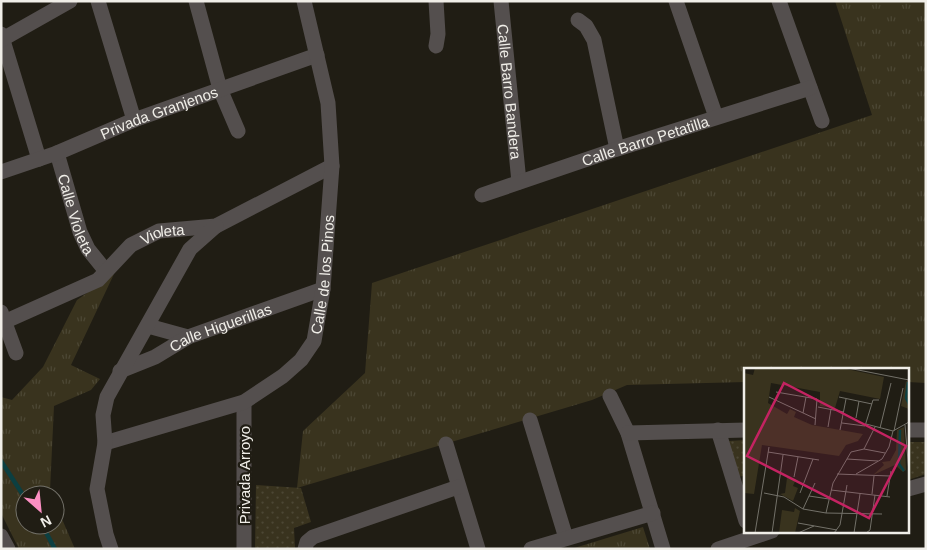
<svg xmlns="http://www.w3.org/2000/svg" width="927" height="550" font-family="Arial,sans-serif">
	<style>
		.grass { fill: url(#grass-tufts) }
		.park { fill: url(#park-dots) }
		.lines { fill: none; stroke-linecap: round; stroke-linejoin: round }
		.stream { stroke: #0c3f41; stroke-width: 4.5 }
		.street { stroke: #544f4e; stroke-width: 15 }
		.labels { text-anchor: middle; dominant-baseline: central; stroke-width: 4.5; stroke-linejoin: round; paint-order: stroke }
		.street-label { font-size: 15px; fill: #f0eee8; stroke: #201d14 }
		.inset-river { fill: none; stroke: #0c3f41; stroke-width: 2.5 }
		.inset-road { fill: none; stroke: #737169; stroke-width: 1 }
		.view { fill: #c42362; fill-opacity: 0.15; stroke: #c42362; stroke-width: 2.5 }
		.inset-edge { fill: none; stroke: #f0eee8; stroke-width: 2.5 }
	</style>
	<defs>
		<pattern id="grass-tufts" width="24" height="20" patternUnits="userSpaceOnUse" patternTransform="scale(1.25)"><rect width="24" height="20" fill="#39331e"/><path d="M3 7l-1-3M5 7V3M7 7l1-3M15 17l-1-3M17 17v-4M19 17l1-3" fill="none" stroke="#4c4734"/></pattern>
		<pattern id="park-dots" width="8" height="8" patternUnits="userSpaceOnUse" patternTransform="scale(1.25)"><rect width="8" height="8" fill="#39331e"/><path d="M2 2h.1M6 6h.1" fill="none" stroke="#4c4734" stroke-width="1.8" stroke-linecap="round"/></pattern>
	</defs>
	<rect width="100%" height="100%" fill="#201d14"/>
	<path class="grass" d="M835,1H926V383L908,382V369H746V382L627,385L592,400L297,488L303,431L365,373L372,283L872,115Z
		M114,274L71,365L100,379L91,390L54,406L50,491L51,495H25V525H55V503L75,549H19L1,513V397L12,400L43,367L77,300Z
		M643,527L650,549H571Z"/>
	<path class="park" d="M746,440V475L739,477L728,441Z
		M908,442H926V474L908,480Z
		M256,485L301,488L311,522L294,528L295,548L255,549Z"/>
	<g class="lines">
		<path class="stream" d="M1,461L25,498
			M42,525L55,549"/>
		<g class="street">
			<path d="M98,1L134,120"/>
			<path d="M196,1L220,89L238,131"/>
			<path id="s1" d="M501,1L519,182"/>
			<path d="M676,1L716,117"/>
			<path d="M779,1L822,121"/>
			<path d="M578,20L586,26L594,40L617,149"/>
			<path d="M1,34L39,159"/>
			<path d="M1,40L70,1"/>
			<path d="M436,46L438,34L436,1"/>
			<path id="s2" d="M57,153L80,232L88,249L105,270"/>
			<path id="s3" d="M1,172L57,153L134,120L317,55"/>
			<path id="s4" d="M482,195L617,149L810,88"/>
			<path d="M1,312L16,353"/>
			<path id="s5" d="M4,322L98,280L131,245L159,231L216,226L332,166"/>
			<path d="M148,326L188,337"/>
			<path id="s6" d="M120,371L155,357L188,337L323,289"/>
			<path d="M610,396L628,433L663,549"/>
			<path d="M244,402V549"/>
			<path d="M530,420L566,538"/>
			<path d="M718,430L746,521"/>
			<path d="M908,430H926"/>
			<path d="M628,433L746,430"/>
			<path id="s7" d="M105,443L244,402L283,376L301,360L314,341L323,289L332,166L328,103L304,1"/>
			<path d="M446,444L478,549"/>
			<path d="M908,489L926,484"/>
			<path d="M1,536L8,549"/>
			<path d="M111,549L106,534L97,489L105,443L103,415L107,397L190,249L216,226"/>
			<path d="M305,549L307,542L313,537L458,487"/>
			<path d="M531,549L653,513"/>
			<path d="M718,549L772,531"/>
		</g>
	</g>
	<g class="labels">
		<g class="street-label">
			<text stroke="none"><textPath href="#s1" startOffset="91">Calle Barro Bandera</textPath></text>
			<text stroke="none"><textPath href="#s3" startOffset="169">Privada Granjenos</textPath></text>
			<text stroke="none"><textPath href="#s4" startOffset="172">Calle Barro Petatilla</textPath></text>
			<text stroke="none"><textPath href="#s2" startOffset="64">Calle Violeta</textPath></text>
			<text stroke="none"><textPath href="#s5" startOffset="185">Violeta</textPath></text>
			<text stroke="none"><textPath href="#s7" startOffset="306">Calle de los Pinos</textPath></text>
			<text stroke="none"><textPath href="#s6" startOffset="110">Calle Higuerillas</textPath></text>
			<text transform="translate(244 475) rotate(-90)">Privada Arroyo</text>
		</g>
	</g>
	<g transform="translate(744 368)">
		<rect width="165" height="165" fill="#201d14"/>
		<path d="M11,0H98L140,9L136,31L96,23L91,40L76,38V24L27,15L24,35L43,46L46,41L52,44L50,49L68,57L119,66L114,73L102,77L95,88L18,77L10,126L0,125V5L9,7ZM162,13L165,14V41L157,38ZM160,59L162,102L159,104L151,97L129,107L140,97L138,94L146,93L152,82L153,62Z" fill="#39331e"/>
		<path d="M43,110L52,111L49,118L54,120L49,133L36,126L41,125ZM51,140L56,143L51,165H35L38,142L50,144Z" fill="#39331e"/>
		<path class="inset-river" d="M164,14L162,30L165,36M156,62L155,96L160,103"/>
		<path class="inset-road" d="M104,0L165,12M32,24L73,31L71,57M25,29L72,51M95,29L128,36M74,39L100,44M59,45L62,29M112,50L115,33M98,55L121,58L129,32H135M122,56L149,63L165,54M161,57L165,105M84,59L87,41M136,60L147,15M96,62L102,31M150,63L159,20M120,81L131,59M24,84L75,92M103,91L134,93M93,106L146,108M112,106L138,91L145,79L149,63M50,109L54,89M87,122L146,129M20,125L40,129L59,141L82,145L138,146M56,125L69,91M128,126L130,108M65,128L85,131M143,128L147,103M59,141L71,115M82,145L89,115L107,84L120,81L141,85M54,155L93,162M11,165L25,79M28,165L39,87M54,165L70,158M90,165L96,157L103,117M110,165L116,126M122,165L126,162L131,127"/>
		<path class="view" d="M40,15L162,78L125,150L3,88Z"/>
		<rect width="165" height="165" class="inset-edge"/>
	</g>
	<rect width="927" height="550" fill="none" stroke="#f0eee8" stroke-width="5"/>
	<g transform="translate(40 510) rotate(153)"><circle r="24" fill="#201d14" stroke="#737169"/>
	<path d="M0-4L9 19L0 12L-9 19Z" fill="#fc8fc3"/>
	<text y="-8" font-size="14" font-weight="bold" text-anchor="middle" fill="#f0eee8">N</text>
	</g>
</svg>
